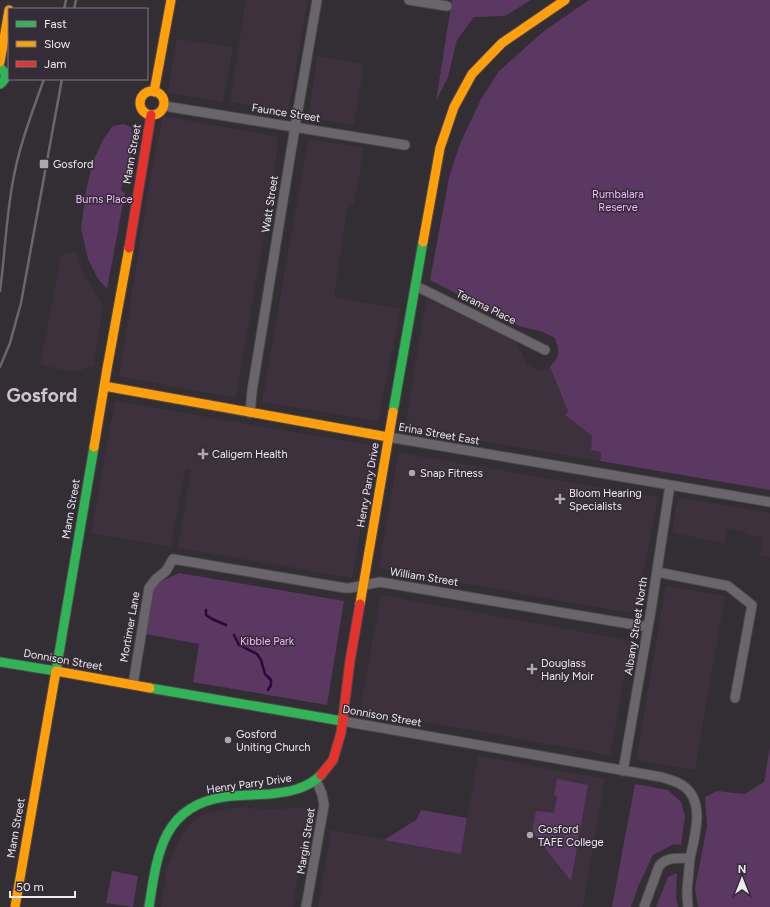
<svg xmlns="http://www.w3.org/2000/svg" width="770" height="907" font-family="Figtree,sans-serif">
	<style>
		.built { fill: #3d313e }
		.green { fill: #5a3861 }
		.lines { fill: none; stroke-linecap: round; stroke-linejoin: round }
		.stream { stroke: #32043b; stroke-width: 2.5 }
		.street-casing { stroke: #4d4a4e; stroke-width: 11 }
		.fast-casing { stroke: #4d4a4e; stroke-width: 11 }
		.slow-casing { stroke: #4d4a4e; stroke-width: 11 }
		.jam-casing { stroke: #4d4a4e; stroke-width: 11 }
		.street { stroke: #69656a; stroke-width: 9 }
		.fast { stroke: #30b455; stroke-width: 9 }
		.slow { stroke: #ff9f0a; stroke-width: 9 }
		.jam { stroke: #e5322d; stroke-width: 9 }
		.rail { stroke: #6a676b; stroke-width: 2.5 }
		.poi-dot { fill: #ada8ae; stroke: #342c36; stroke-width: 1.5 }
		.labels { text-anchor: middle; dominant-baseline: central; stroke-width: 3; stroke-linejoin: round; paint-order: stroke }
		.street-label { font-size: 11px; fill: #efeaf0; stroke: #342c36 }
		.poi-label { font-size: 11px; fill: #efeaf0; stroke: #342c36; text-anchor: start }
		.park-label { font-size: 11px; fill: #f2b8ff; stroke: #342c36 }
		.town-label { font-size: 19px; font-weight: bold; fill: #cdc3cf; stroke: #342c36 }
	</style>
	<rect width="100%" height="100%" fill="#332e34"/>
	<path class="built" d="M246,0H308L288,112L230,102Z
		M177,39L233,47L223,101L222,102L169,93L168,90Z
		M318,56L364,64L354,125L308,118Z
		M163,116L278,137L275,171L236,398L119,376L150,179Z
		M308,139L364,148L354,205L348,204L334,297L401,309L378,421L262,402Z
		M75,252L78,254L81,269L103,306L94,365L75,372L40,365L61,256Z
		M426,299L515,340L528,365L539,371L550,367L568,411L565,415L592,436L591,449L601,452L600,461L452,436L405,427Z
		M115,401L375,446L352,578L178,548L191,470L185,469L171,547L91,533Z
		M400,453L658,497L636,609L631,613L382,569L379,566L398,455Z
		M683,498L770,513V557L759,555L763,538L745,534V532L727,528L724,543L672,533L676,505L678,500Z
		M666,586L725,596L695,770L636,760Z
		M381,595L631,641L610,755L360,710Z
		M478,756L605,779L583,907H318L331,830L461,854Z
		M309,807L293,907H161L167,868L181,836L196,819L205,814L230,808L279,809Z"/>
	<path class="green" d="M452,0H531L505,16L474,17L457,40L448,77L436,101Z
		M589,0H770V490L600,461L601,452L591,450L592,436L565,415L568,411L550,367C560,356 560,352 555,338L543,332L519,326L430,280L449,178L459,146L481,99L499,71L544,31Z
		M124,124L131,127L133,136L127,180L122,183L121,190L125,193L107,289L98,279L88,259L81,229L86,190L94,159L104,138L113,126Z
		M179,573L344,601L327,705L193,682L199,644L145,634L151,591L157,583Z
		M770,746V907H698L695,888L707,827L705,797L717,791L745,794L764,782Z
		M557,779L588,785L571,881L532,832L536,811L554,813L557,796L554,795Z
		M635,784L668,790L681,802L685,816L681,845L674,844L653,855L638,887L631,907H612Z
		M421,810L467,818L461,854L384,840L416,820Z
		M112,871L138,876L133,907L106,903Z
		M677,873L676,898L678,907H656L668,877Z"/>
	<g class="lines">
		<path class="stream" d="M206,610V615L212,619L226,625
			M234,635L239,645L257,654L261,660L265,674L271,680V685L268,690"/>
		<defs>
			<path id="street" d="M409,0L447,6
				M164,106L405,145
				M416,286L545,350
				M250,413L252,391L295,127L317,0
				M388,437L770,502
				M657,572L728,586L752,605L735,698
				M133,684L149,588L156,579L166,571L173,559L345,588H350L380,582L648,627
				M342,721L661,777C668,779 676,781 682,785C706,800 695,836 690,858
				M623,771L651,610L670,485
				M306,907L324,805L322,794L316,780
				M644,907L659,866C667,856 678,859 690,858L687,891L688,907"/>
			<path id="fast" d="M0,68C7,73 7,79 0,84
				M393,412L423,242
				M0,662L56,671L94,447
				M150,688L342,721
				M149,907C157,855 162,806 224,797C239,795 255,795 270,794C288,792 307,789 321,775"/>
			<path id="slow" d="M0,62L9,10
				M140 103a12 12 0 1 1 24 0a12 12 0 1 1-24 0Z
				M154,92L171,0
				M423,242L440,148L454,107L472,74L502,43L565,0
				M104,386L388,437
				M94,447L107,369L129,248
				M360,604L393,412
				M15,907L56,671L150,688"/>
			<path id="jam" d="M129,248L151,115
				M321,775L333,760L341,733L350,661L360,604"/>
		</defs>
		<use href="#street" class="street-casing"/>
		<use href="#fast" class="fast-casing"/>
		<use href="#slow" class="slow-casing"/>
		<use href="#jam" class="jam-casing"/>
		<use href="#street" class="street"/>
		<use href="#fast" class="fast"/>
		<use href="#slow" class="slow"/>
		<use href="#jam" class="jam"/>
		<path class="rail" d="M64,9L66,0
			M74,9L76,0
			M0,291C5,254 6,218 13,181C19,146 32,113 44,79
			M0,367L10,343L21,303L62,79"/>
	</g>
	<g class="poi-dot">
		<rect x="39" y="159" width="10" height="10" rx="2"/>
		<path d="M201 448h4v4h4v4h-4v4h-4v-4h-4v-4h4z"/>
		<circle cx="412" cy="473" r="4"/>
		<path d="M558 493h4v4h4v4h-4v4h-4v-4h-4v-4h4z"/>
		<path d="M530 663h4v4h4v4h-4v4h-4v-4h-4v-4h4z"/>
		<circle cx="228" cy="740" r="4"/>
		<circle cx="530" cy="835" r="4"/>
	</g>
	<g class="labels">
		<g class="street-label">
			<text transform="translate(286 113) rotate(9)">Faunce Street</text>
			<text transform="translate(132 154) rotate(-80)">Mann Street</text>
			<text transform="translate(270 204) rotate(-81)">Watt Street</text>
			<text transform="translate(486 307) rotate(26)">Terama Place</text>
			<text transform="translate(439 434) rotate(10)">Erina Street East</text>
			<text transform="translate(368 485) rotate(-80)">Henry Parry Drive</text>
			<text transform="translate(71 509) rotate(-80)">Mann Street</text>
			<text transform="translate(424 577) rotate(9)">William Street</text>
			<text transform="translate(636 626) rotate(-81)">Albany Street North</text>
			<text transform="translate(130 627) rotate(-80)">Mortimer Lane</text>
			<text transform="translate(63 660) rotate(10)">Donnison Street</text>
			<text transform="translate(382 716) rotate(10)">Donnison Street</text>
			<text transform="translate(249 784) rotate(-8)">Henry Parry Drive</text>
			<text transform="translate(16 828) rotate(-80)">Mann Street</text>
			<text transform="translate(306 841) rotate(-81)">Margin Street</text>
		</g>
		<g class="poi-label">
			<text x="53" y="164">Gosford</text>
			<text x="212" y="454">Caligem Health</text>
			<text x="420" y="473">Snap Fitness</text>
			<text x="569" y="493">Bloom Hearing<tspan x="569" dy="13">Specialists</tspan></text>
			<text x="541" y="663">Douglass<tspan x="541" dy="13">Hanly Moir</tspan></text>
			<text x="236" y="734">Gosford<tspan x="236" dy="13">Uniting Church</tspan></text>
			<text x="538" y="829">Gosford<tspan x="538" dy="13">TAFE College</tspan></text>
		</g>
		<g class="park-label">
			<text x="618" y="194">Rumbalara<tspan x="618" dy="13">Reserve</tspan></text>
			<text x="104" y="199">Burns Place</text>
			<text x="267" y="641">Kibble Park</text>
		</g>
		<g class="town-label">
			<text x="42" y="395">Gosford</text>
		</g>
	</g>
	<rect x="8" y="8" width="140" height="72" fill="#342c36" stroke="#7f7880"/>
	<rect x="16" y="21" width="20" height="6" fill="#30b455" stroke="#7f7880"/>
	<text x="44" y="28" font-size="12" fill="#efeaf0">Fast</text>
	<rect x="16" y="41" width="20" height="6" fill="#ff9f0a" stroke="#7f7880"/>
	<text x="44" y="48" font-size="12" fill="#efeaf0">Slow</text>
	<rect x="16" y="61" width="20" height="6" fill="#e5322d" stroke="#7f7880"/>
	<text x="44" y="68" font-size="12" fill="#efeaf0">Jam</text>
	<g transform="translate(742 879)" stroke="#342c36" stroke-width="3" paint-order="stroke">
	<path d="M0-3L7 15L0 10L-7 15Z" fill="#efeaf0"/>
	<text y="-6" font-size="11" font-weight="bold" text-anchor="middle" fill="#efeaf0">N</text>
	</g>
	<path d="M10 891v6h65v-6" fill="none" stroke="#efeaf0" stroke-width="2"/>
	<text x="16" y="891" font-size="12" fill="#efeaf0" stroke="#342c36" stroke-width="3" paint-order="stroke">50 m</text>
</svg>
